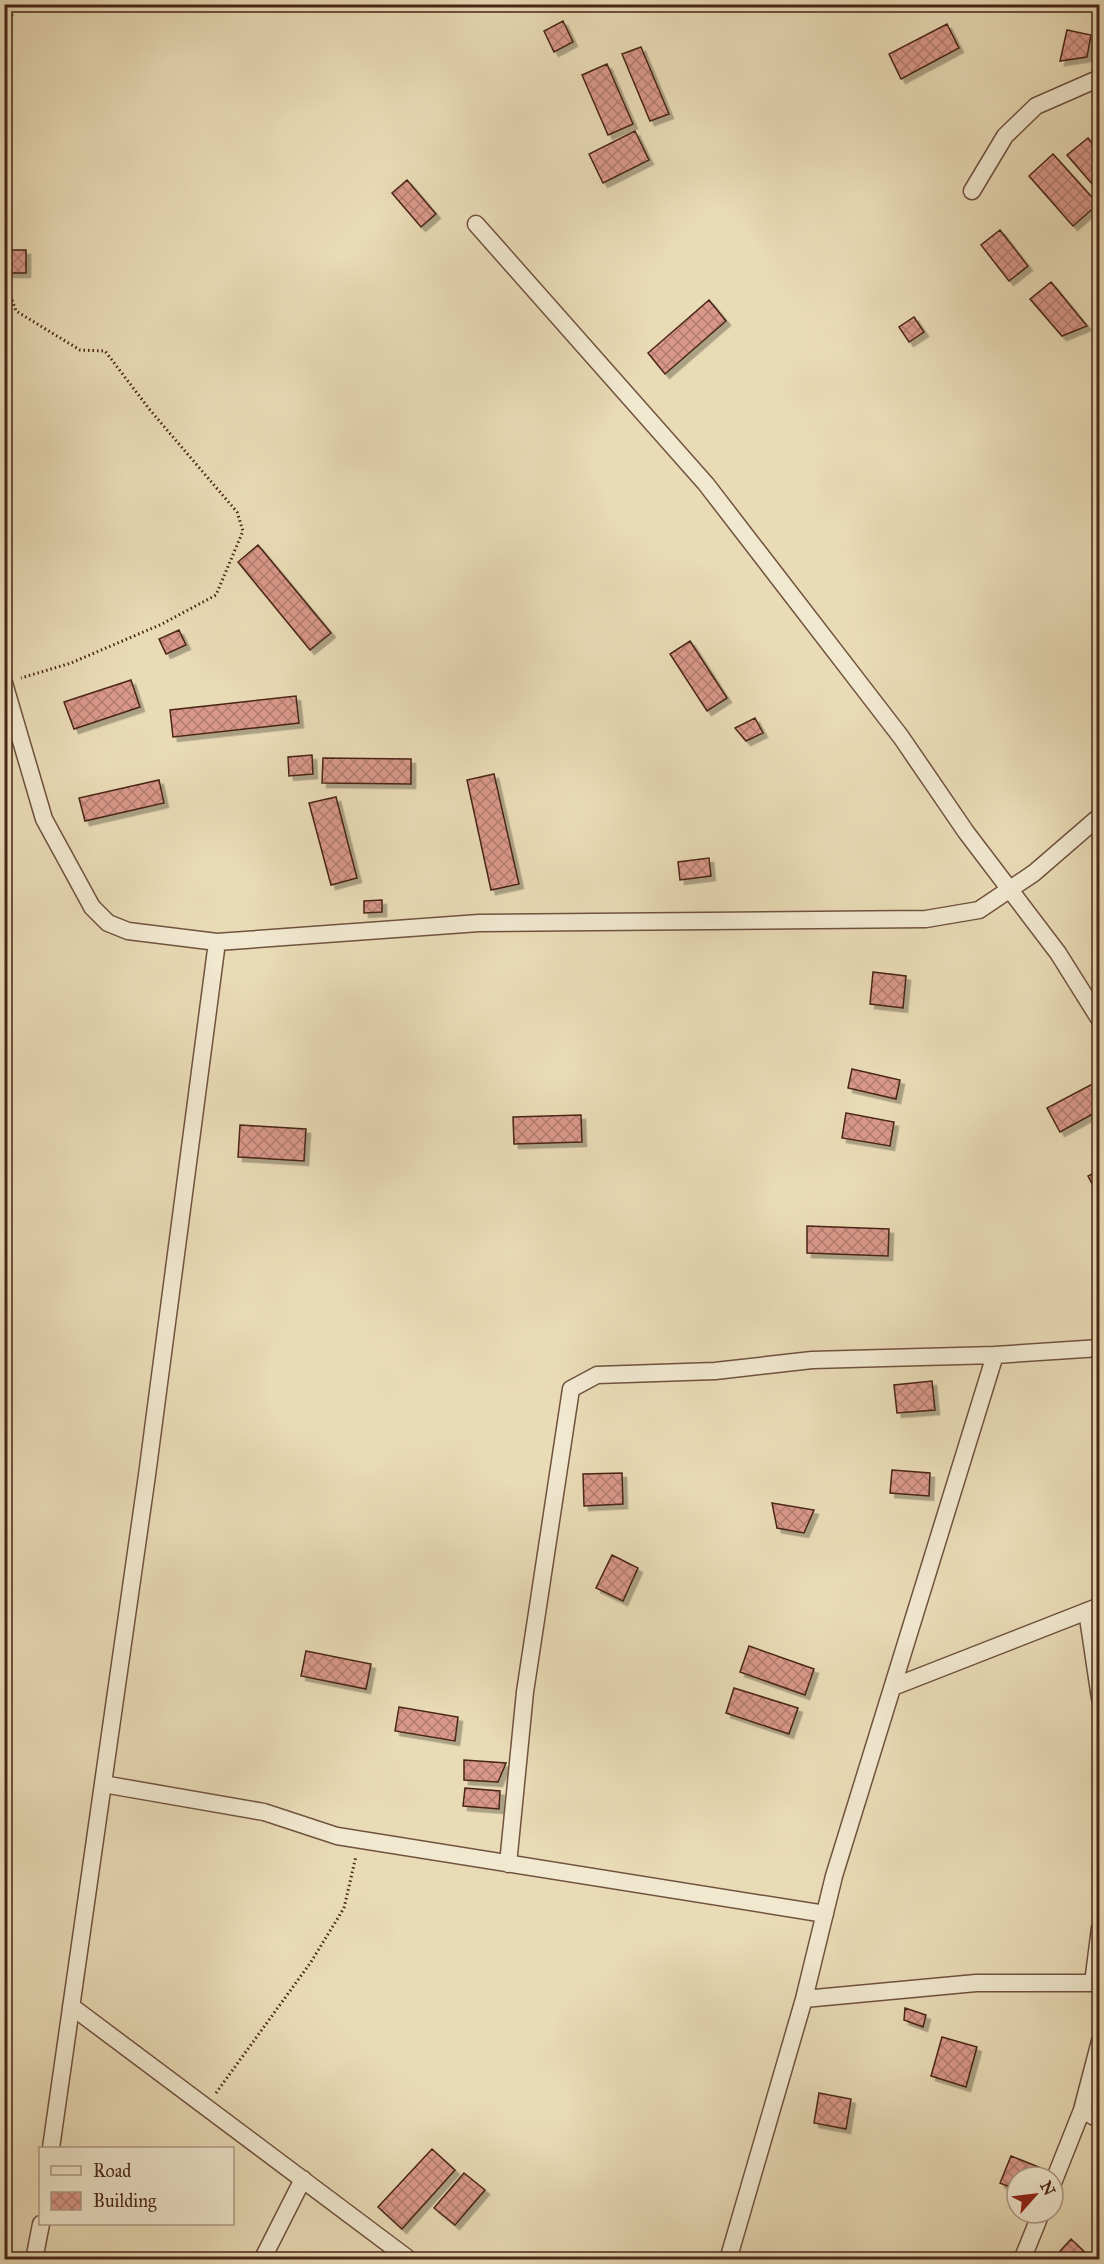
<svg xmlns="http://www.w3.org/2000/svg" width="1104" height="2264" font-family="'IM FELL Great Primer',serif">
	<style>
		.building { fill: url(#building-cross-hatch); stroke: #482516; stroke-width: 1.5; filter: url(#shadow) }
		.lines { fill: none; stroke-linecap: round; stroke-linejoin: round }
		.street-casing { stroke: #70523e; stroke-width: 19 }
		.path { stroke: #482516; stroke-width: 3; stroke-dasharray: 1.5 3; stroke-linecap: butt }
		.street { stroke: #f1e8d0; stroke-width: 16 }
	</style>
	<defs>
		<pattern id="building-cross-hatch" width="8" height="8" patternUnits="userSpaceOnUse" patternTransform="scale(1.5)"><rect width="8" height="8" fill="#d9988a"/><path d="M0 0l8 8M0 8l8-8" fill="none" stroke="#b27c70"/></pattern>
		<filter id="shadow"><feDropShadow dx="4.5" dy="4.5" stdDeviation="0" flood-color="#0004"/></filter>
	</defs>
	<rect width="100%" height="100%" fill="#e9dbb6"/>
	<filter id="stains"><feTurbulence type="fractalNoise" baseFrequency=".00333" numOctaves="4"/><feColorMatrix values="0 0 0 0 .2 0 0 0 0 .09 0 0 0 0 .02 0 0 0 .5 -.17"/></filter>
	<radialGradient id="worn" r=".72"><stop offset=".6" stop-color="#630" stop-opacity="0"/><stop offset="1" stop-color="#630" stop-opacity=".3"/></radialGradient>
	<path class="building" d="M563,21L573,42L554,52L544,31Z
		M947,24L959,48L901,79L889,54Z
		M1067,30L1091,35L1087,57L1060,61Z
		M641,47L669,114L650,121L622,54Z
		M607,64L633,124L608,135L582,75Z
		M635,131L649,160L603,183L589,154Z
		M1088,138L1100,152V193L1067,155Z
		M1053,154L1098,204L1073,226L1029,176Z
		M407,180L436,214L421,227L392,193Z
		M1000,230L1028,266L1009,281L981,245Z
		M4,250H26V273H4Z
		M1051,282L1087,326L1062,336L1030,299Z
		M709,300L726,321L665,374L648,353Z
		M914,317L924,332L909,342L899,327Z
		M258,545L331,633L310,650L238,562Z
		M179,630L186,645L166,654L159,639Z
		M690,641L727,698L707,711L670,654Z
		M131,680L140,707L74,729L64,702Z
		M296,696L299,723L173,737L170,710Z
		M755,718L763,733L746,741L735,728Z
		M312,755L313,774L289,776L288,757Z
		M323,758L411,759V784L322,783Z
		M494,774L519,884L491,890L467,780Z
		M159,780L164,803L85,821L79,798Z
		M336,797L357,878L331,885L309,803Z
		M709,858L711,876L680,880L678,862Z
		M382,900V912L364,913V901Z
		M873,972L906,976L903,1008L870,1004Z
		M852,1069L900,1080L896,1099L848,1088Z
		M1100,1080V1110L1060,1132L1047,1108Z
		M846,1113L894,1122L890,1146L842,1138Z
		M581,1115L582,1142L514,1144L513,1117Z
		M240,1125L306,1129L304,1161L238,1157Z
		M1100,1170V1199L1088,1176Z
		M807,1226L889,1229L888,1256L807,1253Z
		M932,1381L935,1410L897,1413L894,1385Z
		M892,1470L930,1473L929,1496L890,1493Z
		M622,1473L623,1504L584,1506L583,1474Z
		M772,1503L814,1510L804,1533L777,1528Z
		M612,1555L638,1568L623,1601L596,1588Z
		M749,1646L814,1669L805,1695L740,1672Z
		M306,1651L371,1664L366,1689L301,1676Z
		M734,1688L798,1708L789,1734L726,1713Z
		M399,1707L458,1717L455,1741L395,1731Z
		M464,1760L506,1763L498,1782L464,1780Z
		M465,1788L500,1791L499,1809L463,1806Z
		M905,2008L926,2015L923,2027L904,2020Z
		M942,2037L977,2047L966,2087L931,2076Z
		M819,2093L851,2099L846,2129L814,2123Z
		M432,2149L455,2170L402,2229L378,2207Z
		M1011,2156L1041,2168L1037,2177H1017V2190L1000,2183Z
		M464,2173L485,2190L455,2225L434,2208Z
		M1071,2239L1093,2260H1052Z"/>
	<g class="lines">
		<defs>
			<path id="street" d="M972,191L1005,136L1036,106L1100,78
				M476,224L706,484L901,737L966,832L1058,953L1100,1020
				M4,683L44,819L92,907L108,923L128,931L217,942L479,923L926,919L979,910L1034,873L1100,816
				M1087,1611L1100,1698
				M893,1687L1100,1606
				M103,1784L264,1812L337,1836L825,1914
				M508,1864L525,1692L571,1389L597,1375L715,1371L812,1360L995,1355
				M1093,1983L1100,1928
				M804,1999L976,1983H1093L1100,1986
				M71,2006L410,2260
				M1082,2110L1100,2120
				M51,2148L147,1475L217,942
				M1053,2183L1082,2110L1100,2041
				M34,2260L41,2224
				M262,2260L303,2179
				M728,2260L804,1999L834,1876L995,1355L1100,1348
				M1022,2260L1041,2213"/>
		</defs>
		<use href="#street" class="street-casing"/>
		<path class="path" d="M4,60L14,4
			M4,286H7L16,311L80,350L105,351L150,410L237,512L243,531L216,595L162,624L71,663L21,678
			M216,2093L311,1962L344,1908L356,1856"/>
		<use href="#street" class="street"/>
	</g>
	<rect width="1104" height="2264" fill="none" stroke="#e9dbb6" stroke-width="24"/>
	<rect x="6" y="6" width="1092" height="2252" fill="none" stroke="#482516" stroke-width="3"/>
	<rect x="12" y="12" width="1080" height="2240" fill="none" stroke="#482516" stroke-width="1.5"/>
	<rect x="39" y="2147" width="195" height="78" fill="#f1e8d0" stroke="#ad9a86" stroke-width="1.5"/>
	<rect x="51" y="2166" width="30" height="9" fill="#f1e8d0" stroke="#ad9a86" stroke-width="1.5"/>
	<text x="93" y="2177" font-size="18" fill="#482516">Road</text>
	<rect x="51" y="2192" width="30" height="18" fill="url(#building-cross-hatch)" stroke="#ad9a86" stroke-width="1.5"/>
	<text x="93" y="2207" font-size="18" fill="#482516">Building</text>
	<g transform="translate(1035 2195) rotate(62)"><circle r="28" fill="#f1e8d0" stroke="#ad9a86" stroke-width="1.5"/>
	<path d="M0-4.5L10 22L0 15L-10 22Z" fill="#8f2418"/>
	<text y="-9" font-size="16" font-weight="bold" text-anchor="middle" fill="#482516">N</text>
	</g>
	<rect width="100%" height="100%" filter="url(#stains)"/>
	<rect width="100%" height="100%" fill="url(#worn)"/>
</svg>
